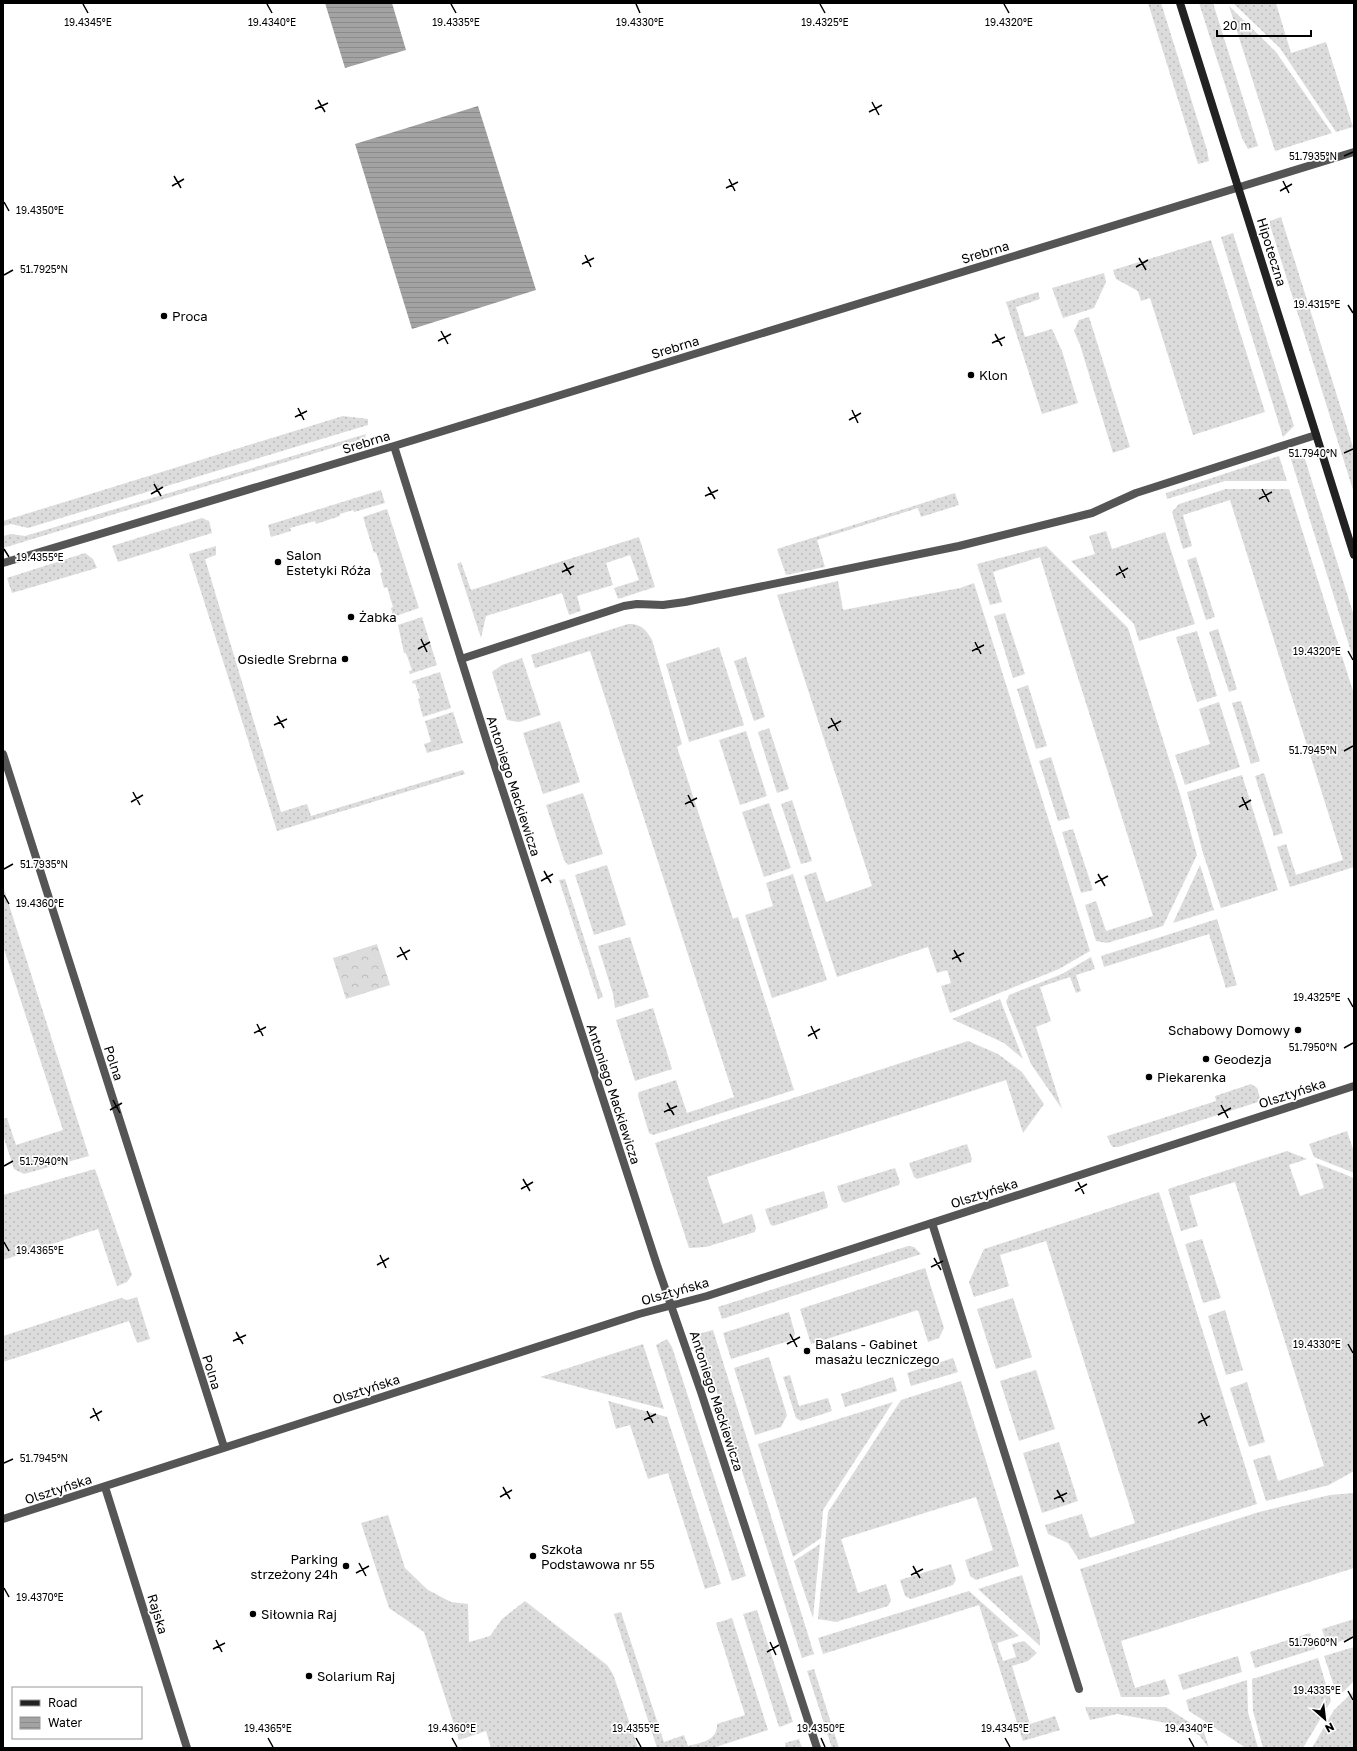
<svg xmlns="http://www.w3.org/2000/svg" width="1357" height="1751" font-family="'Golos Text',sans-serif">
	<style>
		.grass { fill: url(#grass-dots) }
		.park { fill: url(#park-crowns) }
		.water { fill: url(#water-rules) }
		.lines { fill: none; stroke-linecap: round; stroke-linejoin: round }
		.lane { stroke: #555; stroke-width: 8 }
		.street { stroke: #555; stroke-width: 8 }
		.secondary { stroke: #222; stroke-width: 8 }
		.ticks { fill: none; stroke: #000; stroke-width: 1.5 }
		.poi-dot { fill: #000; stroke: #fff; stroke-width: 1.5 }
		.labels { text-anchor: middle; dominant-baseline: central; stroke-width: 3.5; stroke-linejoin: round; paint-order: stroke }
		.street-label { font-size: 13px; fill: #000; stroke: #fff }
		.poi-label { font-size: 13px; fill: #000; stroke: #fff; text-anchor: start }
		.ticks-label { font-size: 10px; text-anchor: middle; fill: #000; stroke: #fff; stroke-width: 3.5; stroke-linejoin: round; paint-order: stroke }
	</style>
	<defs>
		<pattern id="grass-dots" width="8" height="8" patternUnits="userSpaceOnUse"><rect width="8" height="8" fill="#dcdcdc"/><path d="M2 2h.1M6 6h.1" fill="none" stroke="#bbb" stroke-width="1.8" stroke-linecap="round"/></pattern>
		<pattern id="park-crowns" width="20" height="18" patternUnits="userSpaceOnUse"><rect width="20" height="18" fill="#dcdcdc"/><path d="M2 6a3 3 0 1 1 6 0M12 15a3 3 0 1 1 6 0" fill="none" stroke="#bbb"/></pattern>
		<pattern id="water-rules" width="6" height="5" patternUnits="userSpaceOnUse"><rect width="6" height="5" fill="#a3a3a3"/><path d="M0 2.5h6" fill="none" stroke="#8b8b8b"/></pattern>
	</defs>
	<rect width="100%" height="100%" fill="#fff"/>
	<path class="grass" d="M1148,3H1161L1207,150L1209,161L1198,164Z
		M1199,3H1213L1258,146L1248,149L1242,138Z
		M1233,3H1276L1291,53L1326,42L1353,127L1336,132L1280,48Z
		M1229,6L1276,52L1332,133L1275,151Z
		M1281,217L1354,450V493L1270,225V221Z
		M1233,233L1294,426L1283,437L1221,237Z
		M1211,240L1265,412L1193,435L1150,298L1141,301L1138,291L1116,279L1113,270Z
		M1104,273L1106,282L1094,308L1063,318L1052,288Z
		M1038,292L1040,299L1016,307L1025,337L1052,329L1062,351L1078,403L1042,414L1006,302Z
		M1089,317L1130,447L1113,453L1080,345L1074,331L1079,320Z
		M343,416L368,419V425L28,528L11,524L3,526V521Z
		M366,434L365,438L3,548V536L11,534L25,536Z
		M1289,453L1304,456L1354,616V661Z
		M1279,456L1287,481H1225L1167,499L1166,493Z
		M1226,489H1289L1354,694V867L1290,887L1277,847L1286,844L1296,875L1343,860L1230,500L1183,515L1192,546L1183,549L1172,512L1179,504Z
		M381,490L385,503L354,512L353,510L340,514V516L316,524L315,521L290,528L291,531L271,537L268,525Z
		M955,493L959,505L921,517L918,508L817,540L825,567L786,575L777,549Z
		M387,509L419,608L393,617L391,608L393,607L387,587L384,588L380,573L382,572L376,552L374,553L363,517Z
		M202,518L209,521L212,533L118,562L112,546Z
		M1106,531L1112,549L1165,532L1195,624L1139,641L1134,624L1071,561L1095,554L1089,536Z
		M639,537L655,587L618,599L614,588L639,580L630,555L606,563L613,585L577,596L581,611L569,615L562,593L486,616L481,638L457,564L461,562L471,590Z
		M216,546V555L205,559L281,812L307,804L311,816L463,770L465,774L277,831L189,554Z
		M1046,546L1128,628L1180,794L1197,855L1163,926L1107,943L1096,941L1085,905L1096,901L1106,931L1153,916L1040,557L993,572L1002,602L990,605L977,564Z
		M85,553L93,559L97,568L12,593L7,578Z
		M1196,557L1215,617L1206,620L1187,560Z
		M838,581L843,610L960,588L974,583L1090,951L1059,969L950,1013L941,986L951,983L947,970L937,973L928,947L837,977L804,876L816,872L826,902L872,886L777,595Z
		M1005,613L1025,674L1013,678L994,616Z
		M422,617L437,665L410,674L409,671L412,670L406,653H404L398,625Z
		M628,624C640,623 647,630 652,640L682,744L677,747L733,919L738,917L794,1090L653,1135L649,1133L638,1096L639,1092L676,1080L687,1113L734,1097L590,651L535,668L531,655Z
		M1218,629L1237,689L1229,692L1209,632Z
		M1197,631L1217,696L1197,702L1176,637Z
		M719,647L744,725L689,742L666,664Z
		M746,657L765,717L754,721L734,661Z
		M522,658L541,715L519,722L507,720L492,672L502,665Z
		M440,672L451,708L423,717L418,699L420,698L415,683L413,684L412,681Z
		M1028,685L1047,746L1036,749L1017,689Z
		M1241,701L1260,761L1251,764L1232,703Z
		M1219,702L1240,767L1185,785L1175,755L1210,744L1199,709Z
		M453,712L463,743L427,753L424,744L431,742L425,721Z
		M560,721L580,782L543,794L523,733Z
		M769,728L789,789L777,793L758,732Z
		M746,731L767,796L740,805L719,740Z
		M1051,757L1070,818L1058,821L1039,761Z
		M1264,773L1283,833L1274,836L1255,776Z
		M1242,775L1278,890L1221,908L1203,853L1187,792Z
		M583,793L603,854L568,865L564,860L546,805Z
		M792,800L812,861L801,864L781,804Z
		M769,803L791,868L764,877L742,812Z
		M1073,829L1093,890L1081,893L1062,832Z
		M607,865L626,925L594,935L575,875Z
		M1200,865L1214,910L1173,923Z
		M793,874L827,980L772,998L745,915L773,906L766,883Z
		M565,879L603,997L598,999L559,880Z
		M3,886L89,1156L24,1174L14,1169L3,1135V1119L7,1118L16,1145L63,1130L3,946Z
		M1217,919L1237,985L1226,988L1209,934L1104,967L1101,956Z
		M630,937L649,997L615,1008L613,994L598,946Z
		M1091,957L1095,969L1076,975L1081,991L1076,993L1070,977L1040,987L1051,1021L1036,1027L1062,1109L1031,1064L1006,1002L1009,995L1062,974Z
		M1000,999L1023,1059L1004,1043L952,1019Z
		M653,1008L672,1069L635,1081L616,1020Z
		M968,1041L998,1054L1022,1072L1044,1104L1023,1133L1006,1080L707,1177L723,1224L752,1214L756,1228L755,1232L706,1247L689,1248L655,1143Z
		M1251,1084L1257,1088L1261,1101L1118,1147H1113L1111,1145L1107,1136L1216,1101L1215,1096Z
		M1347,1131L1354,1152V1173L1314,1157L1309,1144Z
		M967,1144L972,1159L971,1162L917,1179L914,1177L909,1163Z
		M1287,1151L1307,1159L1289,1165L1300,1196L1324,1188L1316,1163L1354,1178V1471L1329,1485L1266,1501L1253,1460L1270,1455L1278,1481L1324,1466L1235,1182L1189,1196L1198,1226L1181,1231L1168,1189Z
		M895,1168L900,1182L899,1185L845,1203L842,1201L837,1186Z
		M95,1169L132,1275L127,1282L117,1286L98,1229L3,1260V1195Z
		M824,1191L828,1206L827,1208L773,1226L770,1224L765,1209Z
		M1159,1192L1257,1504L1079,1560L1068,1543L1048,1534L1045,1525L1082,1514L1090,1538L1135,1523L1046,1241L1000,1255L1009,1286L974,1297L969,1282L984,1249Z
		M1202,1239L1221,1298L1203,1303L1185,1244Z
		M908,1246L914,1247L921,1254L722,1319L718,1307Z
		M925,1268L944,1328L939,1338L928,1342L918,1310L811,1344L800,1309Z
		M137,1297L150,1339L137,1343L129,1321L3,1362V1336L121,1298L127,1300Z
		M1013,1298L1032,1357L996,1369L977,1309Z
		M1225,1310L1243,1370L1226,1375L1208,1316Z
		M789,1312L795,1334L792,1340L731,1359L723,1333Z
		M713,1330L814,1654L802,1658L698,1334Z
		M667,1339L672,1347L746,1576L732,1581L656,1345Z
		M643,1344L664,1409L540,1377Z
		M769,1357L787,1415L781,1427L755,1435L734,1368Z
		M953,1358L958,1372L911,1386L907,1373Z
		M1036,1370L1055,1429L1019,1441L1000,1381Z
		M790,1375L799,1406L828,1398L832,1411L801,1421L796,1418L783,1377Z
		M893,1377L897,1391L845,1407L841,1394Z
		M961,1381L1019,1566L976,1580L970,1576L965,1560L993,1550L976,1497L841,1539L858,1593L886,1584L891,1600L888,1606L836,1622L818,1619L828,1512L901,1400Z
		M1247,1382L1265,1442L1249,1447L1230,1388Z
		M608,1401L667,1417L721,1584L705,1589L668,1473L648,1479L630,1425L616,1429Z
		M893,1402L823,1510L821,1538L793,1557L758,1444Z
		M1059,1442L1078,1501L1042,1513L1023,1453Z
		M1354,1493V1568L1121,1641L1135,1688L1165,1679L1170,1694L1160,1697H1121L1080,1569L1259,1512L1330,1495Z
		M388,1515L405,1568L428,1590L451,1602L468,1604L469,1642L490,1636L502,1619L525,1601L607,1665L613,1674L638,1748H491L486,1731L459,1740L424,1632L389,1608L361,1523Z
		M820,1544L813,1618L794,1561Z
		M951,1564L956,1580L953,1585L911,1599L905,1596L900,1580Z
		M1022,1575L1040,1632V1646L978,1589Z
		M969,1591L1019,1636L997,1643L1003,1661L1016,1657L1012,1644L1024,1641L1037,1653L1028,1661L1012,1666L1030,1724L1055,1716L1060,1730L1023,1741L979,1605L823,1654L818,1638Z
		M757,1610L793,1722L779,1727L743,1614Z
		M621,1612L664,1742L684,1735L688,1746C700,1743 718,1741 717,1724L745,1715L716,1623L732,1618L768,1730L713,1748H657L614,1614Z
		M1354,1619V1637L1327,1645L1322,1629Z
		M1310,1633L1315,1649L1255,1668L1250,1652Z
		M1354,1647V1681L1343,1692L1335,1689L1324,1656Z
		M1238,1656L1242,1672L1183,1690L1178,1675Z
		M1318,1658L1331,1701L1303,1748H1263L1253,1711L1252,1679Z
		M814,1669L839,1748H832L807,1671Z
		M1247,1680L1248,1712L1258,1748H1246L1189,1711L1186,1700Z
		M1354,1691V1748H1312L1334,1710Z
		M1085,1707H1166L1204,1732L1209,1748L1199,1735L1183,1727L1172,1724L1117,1714L1090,1720Z
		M799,1739L802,1748H786L785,1743Z"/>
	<path class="park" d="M377,944L390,985L346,999L333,958Z"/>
	<path class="water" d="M325,3H392L406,50L345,68Z
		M478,106L536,290L412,329L355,144Z"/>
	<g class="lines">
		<path class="lane" d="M461,659L624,606L637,604L663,605L685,602L959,546L1092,513L1136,493L1316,435
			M932,1223L1079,1689"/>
		<path class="street" d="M394,446L489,748L657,1265L701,1392L817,1748
			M3,563L394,446L1354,152
			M3,754L224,1447
			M105,1487L187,1748
			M3,1519L639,1314L707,1296L1354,1086"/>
		<path class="secondary" d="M1180,3L1354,555"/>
	</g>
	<path class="ticks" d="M83,4L88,13M267,4L272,13M451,4L456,13M636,4L640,13M820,4L825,13M1004,4L1009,13M318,100L325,112M872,102L879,115M315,109L328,103M869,112L882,105M1344,156L1353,152M174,176L181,188M729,179L735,191M1283,181L1289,193M172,186L184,179M726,188L738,182M1280,191L1292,184M4,202L9,211M585,255L591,267M1139,258L1146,270M582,264L594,258M1136,267L1148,260M4,275L13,270M1348,305L1353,313M441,331L448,344M995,334L1002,346M438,341L451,334M992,343L1005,337M298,408L304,420M852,410L858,423M295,417L307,411M849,420L861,413M1344,453L1353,449M154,484L161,496M708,487L715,499M1262,489L1269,502M151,494L163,487M705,496L718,490M1259,499L1272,492M4,549L9,557M564,563L571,575M1119,566L1125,578M562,572L574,566M1116,575L1128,568M421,639L427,652M975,642L981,654M418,649L430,642M972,651L984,645M1348,651L1353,660M277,716L284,728M831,718L838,731M274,725L287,719M828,728L841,721M1344,751L1353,746M133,792L140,805M688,795L694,807M1242,797L1248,810M131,802L143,795M685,804L697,798M1239,807L1251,800M4,869L13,864M544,871L551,883M1098,874L1105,886M541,881L553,874M1095,883L1108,876M4,895L9,904M400,947L407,960M954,950L961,962M397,957L410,950M952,959L964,953M1348,998L1353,1007M257,1024L263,1036M811,1026L817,1039M254,1033L266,1027M808,1036L820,1029M1344,1048L1353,1043M113,1100L120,1113M667,1103L674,1115M1221,1105L1228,1118M110,1110L122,1103M664,1112L677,1106M1218,1115L1231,1108M4,1166L13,1161M523,1179L530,1191M1078,1182L1084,1194M521,1189L533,1182M1075,1191L1087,1184M4,1242L9,1251M380,1255L386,1268M934,1258L941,1270M377,1265L389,1258M931,1267L943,1261M236,1332L243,1344M790,1334L797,1347M233,1341L246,1335M787,1344L800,1337M1348,1344L1353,1353M93,1408L99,1421M647,1411L653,1423M1201,1413L1207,1426M90,1418L102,1411M644,1420L656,1414M1198,1423L1210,1416M4,1463L13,1459M503,1487L510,1499M1057,1490L1064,1502M500,1497L512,1490M1054,1499L1067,1493M359,1563L366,1576M913,1566L920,1578M356,1573L369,1566M911,1575L923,1569M4,1588L9,1597M216,1640L222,1652M770,1642L776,1655M1344,1642L1353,1637M213,1649L225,1643M767,1652L779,1645M1348,1691L1353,1700M268,1738L273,1747M452,1738L457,1747M636,1738L641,1747M821,1738L825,1747M1005,1738L1010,1747M1189,1738L1194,1747"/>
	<g class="poi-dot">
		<circle cx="164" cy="316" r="4"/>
		<circle cx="971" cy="375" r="4"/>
		<circle cx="278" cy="562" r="4"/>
		<circle cx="351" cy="617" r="4"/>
		<circle cx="345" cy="659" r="4"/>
		<circle cx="1298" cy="1030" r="4"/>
		<circle cx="1206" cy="1059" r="4"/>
		<circle cx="1149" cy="1077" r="4"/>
		<circle cx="807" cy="1351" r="4"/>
		<circle cx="533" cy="1556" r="4"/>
		<circle cx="346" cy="1566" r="4"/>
		<circle cx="253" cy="1614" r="4"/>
		<circle cx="309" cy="1676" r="4"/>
	</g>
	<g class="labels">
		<g class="street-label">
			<text transform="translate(985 252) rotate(-17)">Srebrna</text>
			<text transform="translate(1272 252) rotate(73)">Hipoteczna</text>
			<text transform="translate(675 347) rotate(-17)">Srebrna</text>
			<text transform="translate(366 442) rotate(-17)">Srebrna</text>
			<text transform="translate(514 786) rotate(72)">Antoniego Mackiewicza</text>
			<text transform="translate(114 1063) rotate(72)">Polna</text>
			<text transform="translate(1292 1093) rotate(-18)">Olsztyńska</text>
			<text transform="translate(614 1094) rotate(72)">Antoniego Mackiewicza</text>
			<text transform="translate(984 1193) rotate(-18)">Olsztyńska</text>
			<text transform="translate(675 1291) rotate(-16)">Olsztyńska</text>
			<text transform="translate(212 1372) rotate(73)">Polna</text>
			<text transform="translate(366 1389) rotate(-18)">Olsztyńska</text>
			<text transform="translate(717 1401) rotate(72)">Antoniego Mackiewicza</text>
			<text transform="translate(58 1489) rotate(-18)">Olsztyńska</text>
			<text transform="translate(158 1614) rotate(73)">Rajska</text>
		</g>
		<g class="poi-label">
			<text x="172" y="316">Proca</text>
			<text x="979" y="375">Klon</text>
			<text x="286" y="555">Salon<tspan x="286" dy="15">Estetyki Róża</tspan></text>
			<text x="359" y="617">Żabka</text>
			<text x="337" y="659" text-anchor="end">Osiedle Srebrna</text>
			<text x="1290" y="1030" text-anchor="end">Schabowy Domowy</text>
			<text x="1214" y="1059">Geodezja</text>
			<text x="1157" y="1077">Piekarenka</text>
			<text x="815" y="1344">Balans - Gabinet<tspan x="815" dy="15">masażu leczniczego</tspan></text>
			<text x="541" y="1549">Szkoła<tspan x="541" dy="15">Podstawowa nr 55</tspan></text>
			<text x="338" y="1559" text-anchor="end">Parking<tspan x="338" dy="15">strzeżony 24h</tspan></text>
			<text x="261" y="1614">Siłownia Raj</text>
			<text x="317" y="1676">Solarium Raj</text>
		</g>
	</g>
	<g class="ticks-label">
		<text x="88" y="26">19.4345°E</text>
		<text x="272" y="26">19.4340°E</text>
		<text x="456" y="26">19.4335°E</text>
		<text x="825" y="26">19.4325°E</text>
		<text x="1009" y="26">19.4320°E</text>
		<text x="640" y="26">19.4330°E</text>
		<text x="1313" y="160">51.7935°N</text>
		<text x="40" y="214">19.4350°E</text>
		<text x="44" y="273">51.7925°N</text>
		<text x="1317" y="308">19.4315°E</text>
		<text x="1313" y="457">51.7940°N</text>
		<text x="40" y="561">19.4355°E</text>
		<text x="1317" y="655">19.4320°E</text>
		<text x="1313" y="754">51.7945°N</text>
		<text x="44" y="868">51.7935°N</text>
		<text x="40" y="907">19.4360°E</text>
		<text x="1317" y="1001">19.4325°E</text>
		<text x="1313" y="1051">51.7950°N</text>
		<text x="44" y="1165">51.7940°N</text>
		<text x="40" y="1254">19.4365°E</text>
		<text x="1317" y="1348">19.4330°E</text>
		<text x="44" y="1462">51.7945°N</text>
		<text x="40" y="1601">19.4370°E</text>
		<text x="1313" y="1646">51.7960°N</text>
		<text x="1317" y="1694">19.4335°E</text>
		<text x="268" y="1732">19.4365°E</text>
		<text x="452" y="1732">19.4360°E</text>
		<text x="636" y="1732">19.4355°E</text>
		<text x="821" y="1732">19.4350°E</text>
		<text x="1005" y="1732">19.4345°E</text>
		<text x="1189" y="1732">19.4340°E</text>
	</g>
	<rect width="1357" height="1751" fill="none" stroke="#000000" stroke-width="8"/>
	<rect x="12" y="1687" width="130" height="52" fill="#ffffff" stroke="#999999"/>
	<rect x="20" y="1700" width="20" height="6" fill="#222222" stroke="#999999"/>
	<text x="48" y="1707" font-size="12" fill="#000000">Road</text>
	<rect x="20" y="1717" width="20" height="12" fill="url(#water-rules)" stroke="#999999"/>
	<text x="48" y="1727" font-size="12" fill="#000000">Water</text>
	<g transform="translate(1325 1719) rotate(152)" stroke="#ffffff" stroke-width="3" paint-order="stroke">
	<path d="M0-3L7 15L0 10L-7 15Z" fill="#000000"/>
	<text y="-6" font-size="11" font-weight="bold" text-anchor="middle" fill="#000000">N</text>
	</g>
	<path d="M1217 30v6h94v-6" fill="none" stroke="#000000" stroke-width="2"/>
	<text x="1223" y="30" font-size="12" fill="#000000" stroke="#ffffff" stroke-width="3" paint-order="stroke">20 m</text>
</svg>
